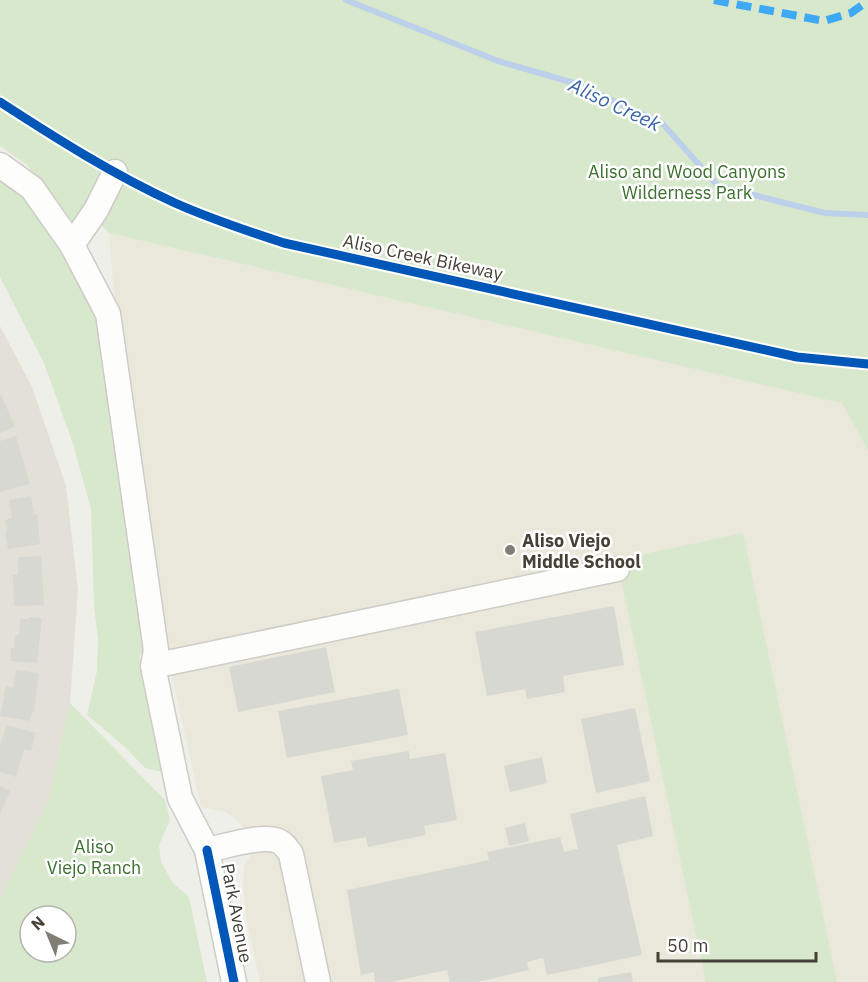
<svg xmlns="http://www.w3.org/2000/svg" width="868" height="982" font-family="'IBM Plex Sans',sans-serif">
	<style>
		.residential { fill: #e3e1d7 }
		.education { fill: #e9e8da }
		.green { fill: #d7e8cc; fill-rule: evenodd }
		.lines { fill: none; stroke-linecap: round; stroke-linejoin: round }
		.stream { stroke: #bdd0ea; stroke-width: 6 }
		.building { fill: #d8d8d2 }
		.minor-casing { stroke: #cdccc7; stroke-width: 27 }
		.minor { stroke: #fdfdfc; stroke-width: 24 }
		.quiet { stroke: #3fa9f5; stroke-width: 8; stroke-dasharray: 15 8; stroke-linecap: butt }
		.cycleway-casing { stroke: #fff; stroke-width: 13 }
		.cycleway { stroke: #0057b8; stroke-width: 9 }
		.poi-dot { fill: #807e75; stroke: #fff; stroke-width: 2 }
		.labels { text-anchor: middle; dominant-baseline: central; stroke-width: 5; stroke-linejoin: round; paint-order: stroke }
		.park-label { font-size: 18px; fill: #3c702f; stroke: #fff }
		.street-label { font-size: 18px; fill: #444136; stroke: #fff }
		.poi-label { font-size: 18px; font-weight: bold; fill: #444136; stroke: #fff; text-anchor: start }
		.water-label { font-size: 20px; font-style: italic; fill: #3965a6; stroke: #fff }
	</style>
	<rect width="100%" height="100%" fill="#efefea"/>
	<path class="residential" d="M0,326L32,387L66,486L78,590L70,703L49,799L0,899Z"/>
	<path class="education" d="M109,233L843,403L868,450V982H260L247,922L243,888L244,866L250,856L244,829L238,821L226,812L201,807L166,649L116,318Z"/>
	<path class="green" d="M0,0H868V450L842,403L109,233L102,226L71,220L26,164L0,146Z
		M0,173L32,203L84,285L98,323L145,649L139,656L157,753L163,772L145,768L125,747L87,715L97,671L98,639L94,605L91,509L73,444L44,363L0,277Z
		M743,533L837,982H706L617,560Z
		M70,703L165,800L170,820L159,845L161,862L173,883L189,897L207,982H0V899L49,799ZM30,916H66V952H30Z"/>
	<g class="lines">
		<path class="stream" d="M346,0L498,61L574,83L662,123L718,186L825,213L868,215"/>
	</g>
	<path class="building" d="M0,393L15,426L0,433Z
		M16,436L30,484L0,492V441Z
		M31,496L34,515L37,514L40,544L8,549L5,532L7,531L5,520L12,518L9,500Z
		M41,556L44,605L14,606L13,575H18V557Z
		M614,606L624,665L563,676L565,692L527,699L525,689L487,696L475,632Z
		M30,617L42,618L37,663L10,661L11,648H14L15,635H19L20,619H29Z
		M326,647L335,692L238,712L229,667Z
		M16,670L39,673L34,712H32L30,721L0,716L6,686L13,688Z
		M399,689L408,735L287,758L278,711Z
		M635,708L650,781L596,793L581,719Z
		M7,725L36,733L31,751L24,749L16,777L0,772V744Z
		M409,751L410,759L445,753L457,820L424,826L426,835L368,847L366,837L334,843L321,776L353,770L351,761Z
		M542,757L547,783L510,792L504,766Z
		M0,786L10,791L0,814Z
		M645,796L653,836L617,845L642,955L547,975L543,958L527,962L529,970L477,982H450L447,970L391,982H375L374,972L361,975L347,890L489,860L487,852L560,837L564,852L578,849L570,814Z
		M525,823L529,841L509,846L505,828Z
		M631,972L633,982H598V978Z"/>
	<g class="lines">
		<defs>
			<path id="minor" d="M0,165L32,188L72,245L108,314L156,650L153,666
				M72,245L96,210L115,172
				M207,850C223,847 263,834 278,841C284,843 287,849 291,854L318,982
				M234,982L207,850L180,798L153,666L617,569"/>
		</defs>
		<use href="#minor" class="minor-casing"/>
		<use href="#minor" class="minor"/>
		<path class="quiet" d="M714,0L824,21L851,13L868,1"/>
		<defs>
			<path id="cycleway" d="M0,102C57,139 114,175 175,203C211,219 247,231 284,243L797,357L868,364
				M207,850L234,982"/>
		</defs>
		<use href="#cycleway" class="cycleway-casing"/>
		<use href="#cycleway" class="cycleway"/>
	</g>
	<circle class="poi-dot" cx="510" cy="550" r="6"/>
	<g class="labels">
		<g class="park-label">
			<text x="687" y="171">Aliso and Wood Canyons<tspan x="687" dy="21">Wilderness Park</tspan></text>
			<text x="94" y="846">Aliso<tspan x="94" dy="21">Viejo Ranch</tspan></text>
		</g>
		<g class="street-label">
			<text transform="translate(423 257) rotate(12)">Aliso Creek Bikeway</text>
			<text transform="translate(237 913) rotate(79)">Park Avenue</text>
		</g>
		<g class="poi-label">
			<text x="522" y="540">Aliso Viejo<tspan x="522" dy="21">Middle School</tspan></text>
		</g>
		<g class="water-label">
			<text transform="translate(615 104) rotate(25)">Aliso Creek</text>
		</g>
	</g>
	<g transform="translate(48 934) rotate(317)"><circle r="28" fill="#ffffff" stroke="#b4b3af" stroke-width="1.5"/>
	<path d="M0-4.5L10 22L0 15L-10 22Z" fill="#807e75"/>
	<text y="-9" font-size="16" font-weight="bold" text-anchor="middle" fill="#444136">N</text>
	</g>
	<path d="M658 952v9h158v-9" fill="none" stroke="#444136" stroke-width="3"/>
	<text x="667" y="952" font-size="18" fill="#444136" stroke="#ffffff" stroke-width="4.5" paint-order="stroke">50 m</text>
</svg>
